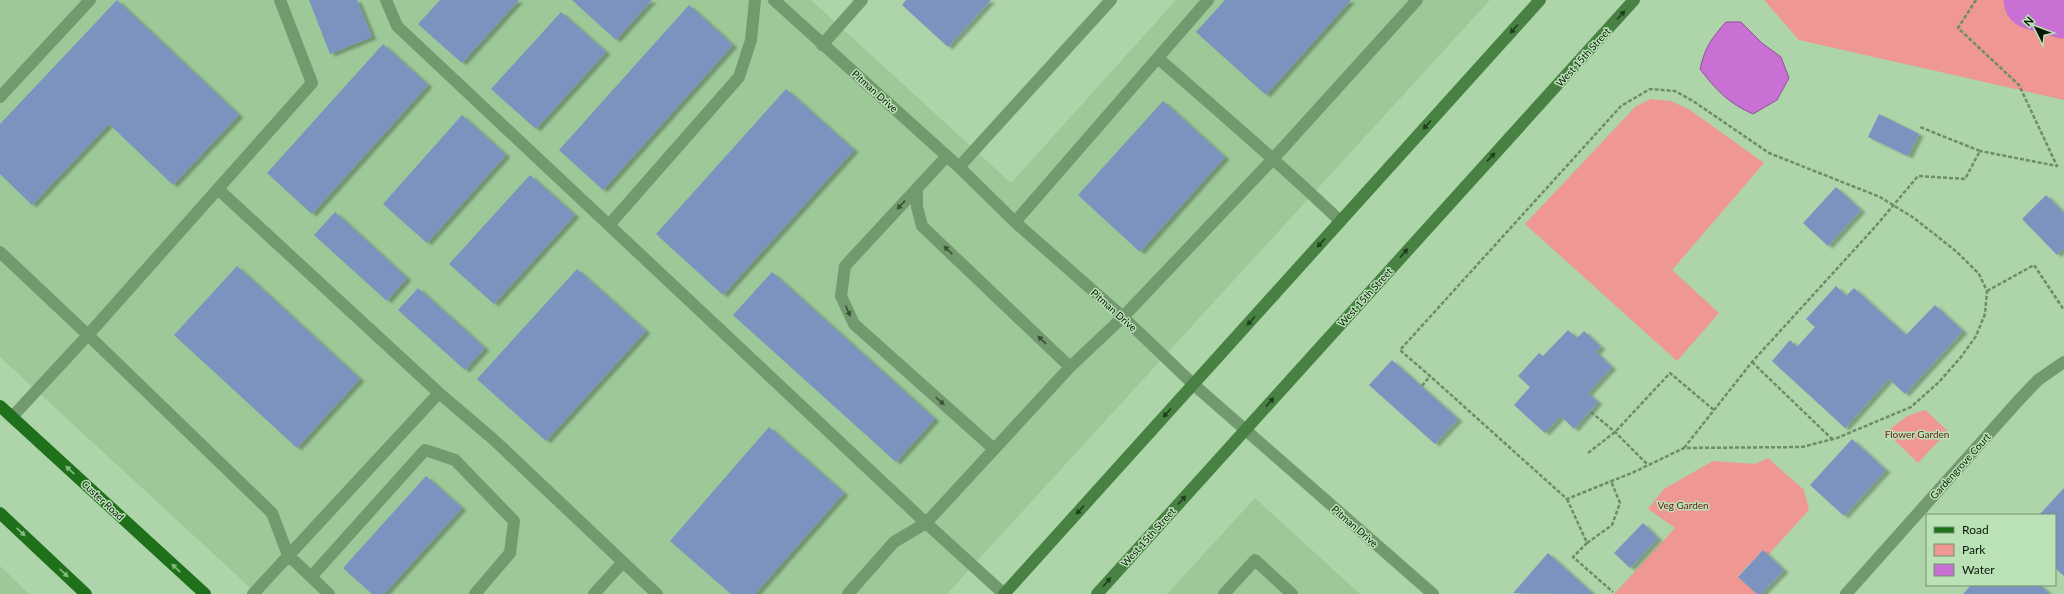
<svg xmlns="http://www.w3.org/2000/svg" width="2064" height="594" font-family="Lato,sans-serif">
	<style>
		.built { fill: #9dc999 }
		.green { fill: #ee9793 }
		.water { fill: #c870d4; stroke: #8f5597 }
		.lines { fill: none; stroke-linecap: round; stroke-linejoin: round }
		.river { stroke: #c870d4; stroke-width: 59 }
		.building { fill: #7b93c0; filter: url(#shadow) }
		.path { stroke: #6e8c6c; stroke-width: 2.5; stroke-dasharray: 4 2; stroke-linecap: butt }
		.service { stroke: #739a6f; stroke-width: 12 }
		.minor { stroke: #739a6f; stroke-width: 12 }
		.secondary { stroke: #478242; stroke-width: 12 }
		.primary { stroke: #1e701a; stroke-width: 12 }
		.oneway { fill: #1f3c1c }
		.oneway2 { fill: #395236 }
		.oneway3 { fill: #83ba7f }
		.labels { text-anchor: middle; dominant-baseline: central; stroke-width: 3; stroke-linejoin: round; paint-order: stroke }
		.street-label { font-size: 10px; fill: #091708; stroke: #bae2b6 }
		.park-label { font-size: 10px; fill: #6c161c; stroke: #bae2b6 }
	</style>
	<defs>
		<filter id="shadow"><feDropShadow dx="4.5" dy="2.5" stdDeviation="1" flood-color="#0004"/></filter>
	</defs>
	<rect width="100%" height="100%" fill="#add5a9"/>
	<path class="built" d="M0,0H811L1011,183L1176,0H1490L947,594H257L0,357Z
		M1255,498L1360,594H1167Z
		M0,566L29,594H0Z"/>
	<path class="green" d="M1764,0H2064V100L1799,40Z
		M1651,99L1671,101L1690,110L1764,163L1672,270L1719,313L1677,361L1525,224L1636,106Z
		M1925,410L1948,431L1918,463L1886,432L1907,416Z
		M1768,458L1804,490L1809,510L1768,555L1763,550L1738,576L1757,594H1614L1675,528L1648,509L1664,489L1713,461L1755,464Z"/>
	<path class="water" d="M1726,22H1741L1762,43L1781,57L1789,78L1777,100L1753,114C1728,103 1716,90 1700,69C1705,47 1711,39 1726,22Z"/>
	<g class="lines">
		<path class="river" d="M2033,0L2064,9"/>
	</g>
	<path class="building" d="M117,0L239,115L173,185L109,124L32,205L0,174V124Z
		M309,0H357L372,37L330,54Z
		M440,0H519L462,63L418,24Z
		M572,0H652L616,40Z
		M906,0H991L948,47L902,5Z
		M1225,0H1351L1266,95L1196,32Z
		M689,5L733,45L603,190L559,150Z
		M561,12L606,52L536,129L491,89Z
		M383,44L428,85L312,214L267,173Z
		M786,89L854,150L723,295L656,234Z
		M1163,101L1225,157L1140,252L1078,195Z
		M1879,114L1919,134L1908,156L1868,137Z
		M462,115L506,155L427,243L383,204Z
		M530,175L575,215L494,304L449,264Z
		M1836,187L1861,210L1828,246L1803,223Z
		M2046,195L2064,213V248L2057,255L2022,219Z
		M335,212L407,278L387,301L314,235Z
		M237,266L360,379L297,448L174,335Z
		M577,269L646,331L546,441L477,379Z
		M772,272L935,419L896,462L733,315Z
		M1836,286L1846,296L1854,288L1906,335L1935,305L1963,331L1905,394L1889,379L1845,428L1772,361L1790,340L1797,347L1815,327L1806,319Z
		M418,288L485,348L465,370L398,310Z
		M1568,330L1577,338L1584,331L1601,347L1596,352L1612,367L1588,393L1598,402L1574,429L1561,416L1545,433L1514,405L1530,387L1518,376L1539,353L1543,356Z
		M1392,360L1458,419L1435,444L1369,385Z
		M769,427L844,493L755,594H731L670,541Z
		M1852,439L1886,470L1844,516L1810,485Z
		M426,476L462,508L384,594H372L343,568Z
		M2064,488V576L2055,568V515H2039Z
		M1643,523L1658,538L1630,568L1614,553Z
		M1763,550L1784,570L1761,594H1757L1738,577Z
		M1548,553L1591,592L1589,594L1513,593Z
		M1971,585H2040L2050,594H1963Z"/>
	<g class="lines">
		<path class="path" d="M1976,0L1958,28L2019,85L2057,166L1980,151
			M1987,291L2034,265L2064,310
			M1752,362L1832,439
			M1422,386L1430,376L1400,350L1621,106L1650,89L1675,91L1693,101L1769,153L1880,197L1914,218L1957,252L1979,274L1987,291L1985,314L1976,336L1961,357L1939,382L1911,407L1837,438L1802,447L1684,448L1634,472L1567,499L1430,376
			M1591,412L1615,432L1648,465
			M1684,448L1752,362L1875,227L1918,176L1965,179L1980,151L1920,127
			M1588,453L1615,432L1670,373L1715,411
			M1567,499L1587,543L1573,557L1613,592
			M1587,543L1612,525L1620,503L1611,481"/>
		<path class="service" d="M280,0L312,83L88,335L272,513L288,555L329,594
			M386,0L397,26L926,523L894,542L848,594
			M774,0L959,167L1015,222L1123,317L1193,384
			M822,45L862,0
			M1158,58C1219,112 1281,164 1340,221
			M0,97L90,0
			M947,156L845,266L841,296L854,324L994,449
			M959,167L1111,0
			M917,188V207L922,226L1070,367
			M218,189L439,393
			M1015,222L1208,0
			M609,225L739,77L751,40L755,0
			M0,252L88,335L12,417
			M623,562L657,594
			M311,577L425,450L455,460L514,521L510,553L475,594
			M253,594L439,393L493,439L623,562L594,594
			M1004,594L926,523L1070,367L1123,317L1273,159L1417,0
			M1224,594L1255,560L1292,594"/>
		<path class="minor" d="M1193,384L1433,594
			M1846,594L2018,401L2038,380L2064,362"/>
		<path class="secondary" d="M1004,594L1540,0
			M1097,594L1634,0"/>
		<path class="primary" d="M0,406L205,594
			M0,513L86,594"/>
	</g>
	<defs><path id="oneway-solid" d="M-6-.8H1V-3.2L6.5 0L1 3.2V.8H-6Z"/></defs>
	<g class="oneway">
		<use href="#oneway-solid" transform="translate(1621 15) rotate(-48)"/>
		<use href="#oneway-solid" transform="translate(1514 29) rotate(132)"/>
		<use href="#oneway-solid" transform="translate(1427 125) rotate(132)"/>
		<use href="#oneway-solid" transform="translate(1491 157) rotate(-47)"/>
		<use href="#oneway-solid" transform="translate(1321 243) rotate(132)"/>
		<use href="#oneway-solid" transform="translate(1404 253) rotate(-48)"/>
		<use href="#oneway-solid" transform="translate(1251 321) rotate(132)"/>
		<use href="#oneway-solid" transform="translate(1270 402) rotate(-48)"/>
		<use href="#oneway-solid" transform="translate(1167 413) rotate(132)"/>
		<use href="#oneway-solid" transform="translate(1182 500) rotate(-48)"/>
		<use href="#oneway-solid" transform="translate(1080 510) rotate(132)"/>
		<use href="#oneway-solid" transform="translate(1107 582) rotate(-49)"/>
	</g>
	<g class="oneway2">
		<use href="#oneway-solid" transform="translate(901 205) rotate(133)"/>
		<use href="#oneway-solid" transform="translate(948 250) rotate(-136)"/>
		<use href="#oneway-solid" transform="translate(848 311) rotate(66)"/>
		<use href="#oneway-solid" transform="translate(1042 340) rotate(-136)"/>
		<use href="#oneway-solid" transform="translate(940 401) rotate(42)"/>
	</g>
	<g class="oneway3">
		<use href="#oneway-solid" transform="translate(70 470) rotate(-137)"/>
		<use href="#oneway-solid" transform="translate(21 532) rotate(43)"/>
		<use href="#oneway-solid" transform="translate(176 568) rotate(-137)"/>
		<use href="#oneway-solid" transform="translate(64 573) rotate(43)"/>
	</g>
	<g class="labels">
		<g class="street-label">
			<text transform="translate(1583 57) rotate(-48)">West 15th Street</text>
			<text transform="translate(875 91) rotate(42)">Pitman Drive</text>
			<text transform="translate(1365 297) rotate(-48)">West 15th Street</text>
			<text transform="translate(1114 310) rotate(42)">Pitman Drive</text>
			<text transform="translate(1960 466) rotate(-48)">Gardengrove Court</text>
			<text transform="translate(103 500) rotate(43)">Custer Road</text>
			<text transform="translate(1355 526) rotate(41)">Pitman Drive</text>
			<text transform="translate(1148 537) rotate(-48)">West 15th Street</text>
		</g>
		<g class="park-label">
			<text x="1917" y="434">Flower Garden</text>
			<text x="1683" y="505">Veg Garden</text>
		</g>
	</g>
	<rect x="1926" y="514" width="130" height="72" fill="#bae2b6" stroke="#739170"/>
	<rect x="1934" y="527" width="20" height="6" fill="#1e701a" stroke="#739170"/>
	<text x="1962" y="534" font-size="12" fill="#091708">Road</text>
	<rect x="1934" y="544" width="20" height="12" fill="#ee9793" stroke="#739170"/>
	<text x="1962" y="554" font-size="12" fill="#091708">Park</text>
	<rect x="1934" y="564" width="20" height="12" fill="#c870d4" stroke="#739170"/>
	<text x="1962" y="574" font-size="12" fill="#091708">Water</text>
	<g transform="translate(2036 28) rotate(312)" stroke="#bae2b6" stroke-width="3" paint-order="stroke">
	<path d="M0-3L7 15L0 10L-7 15Z" fill="#091708"/>
	<text y="-6" font-size="11" font-weight="bold" text-anchor="middle" fill="#091708">N</text>
	</g>
</svg>
